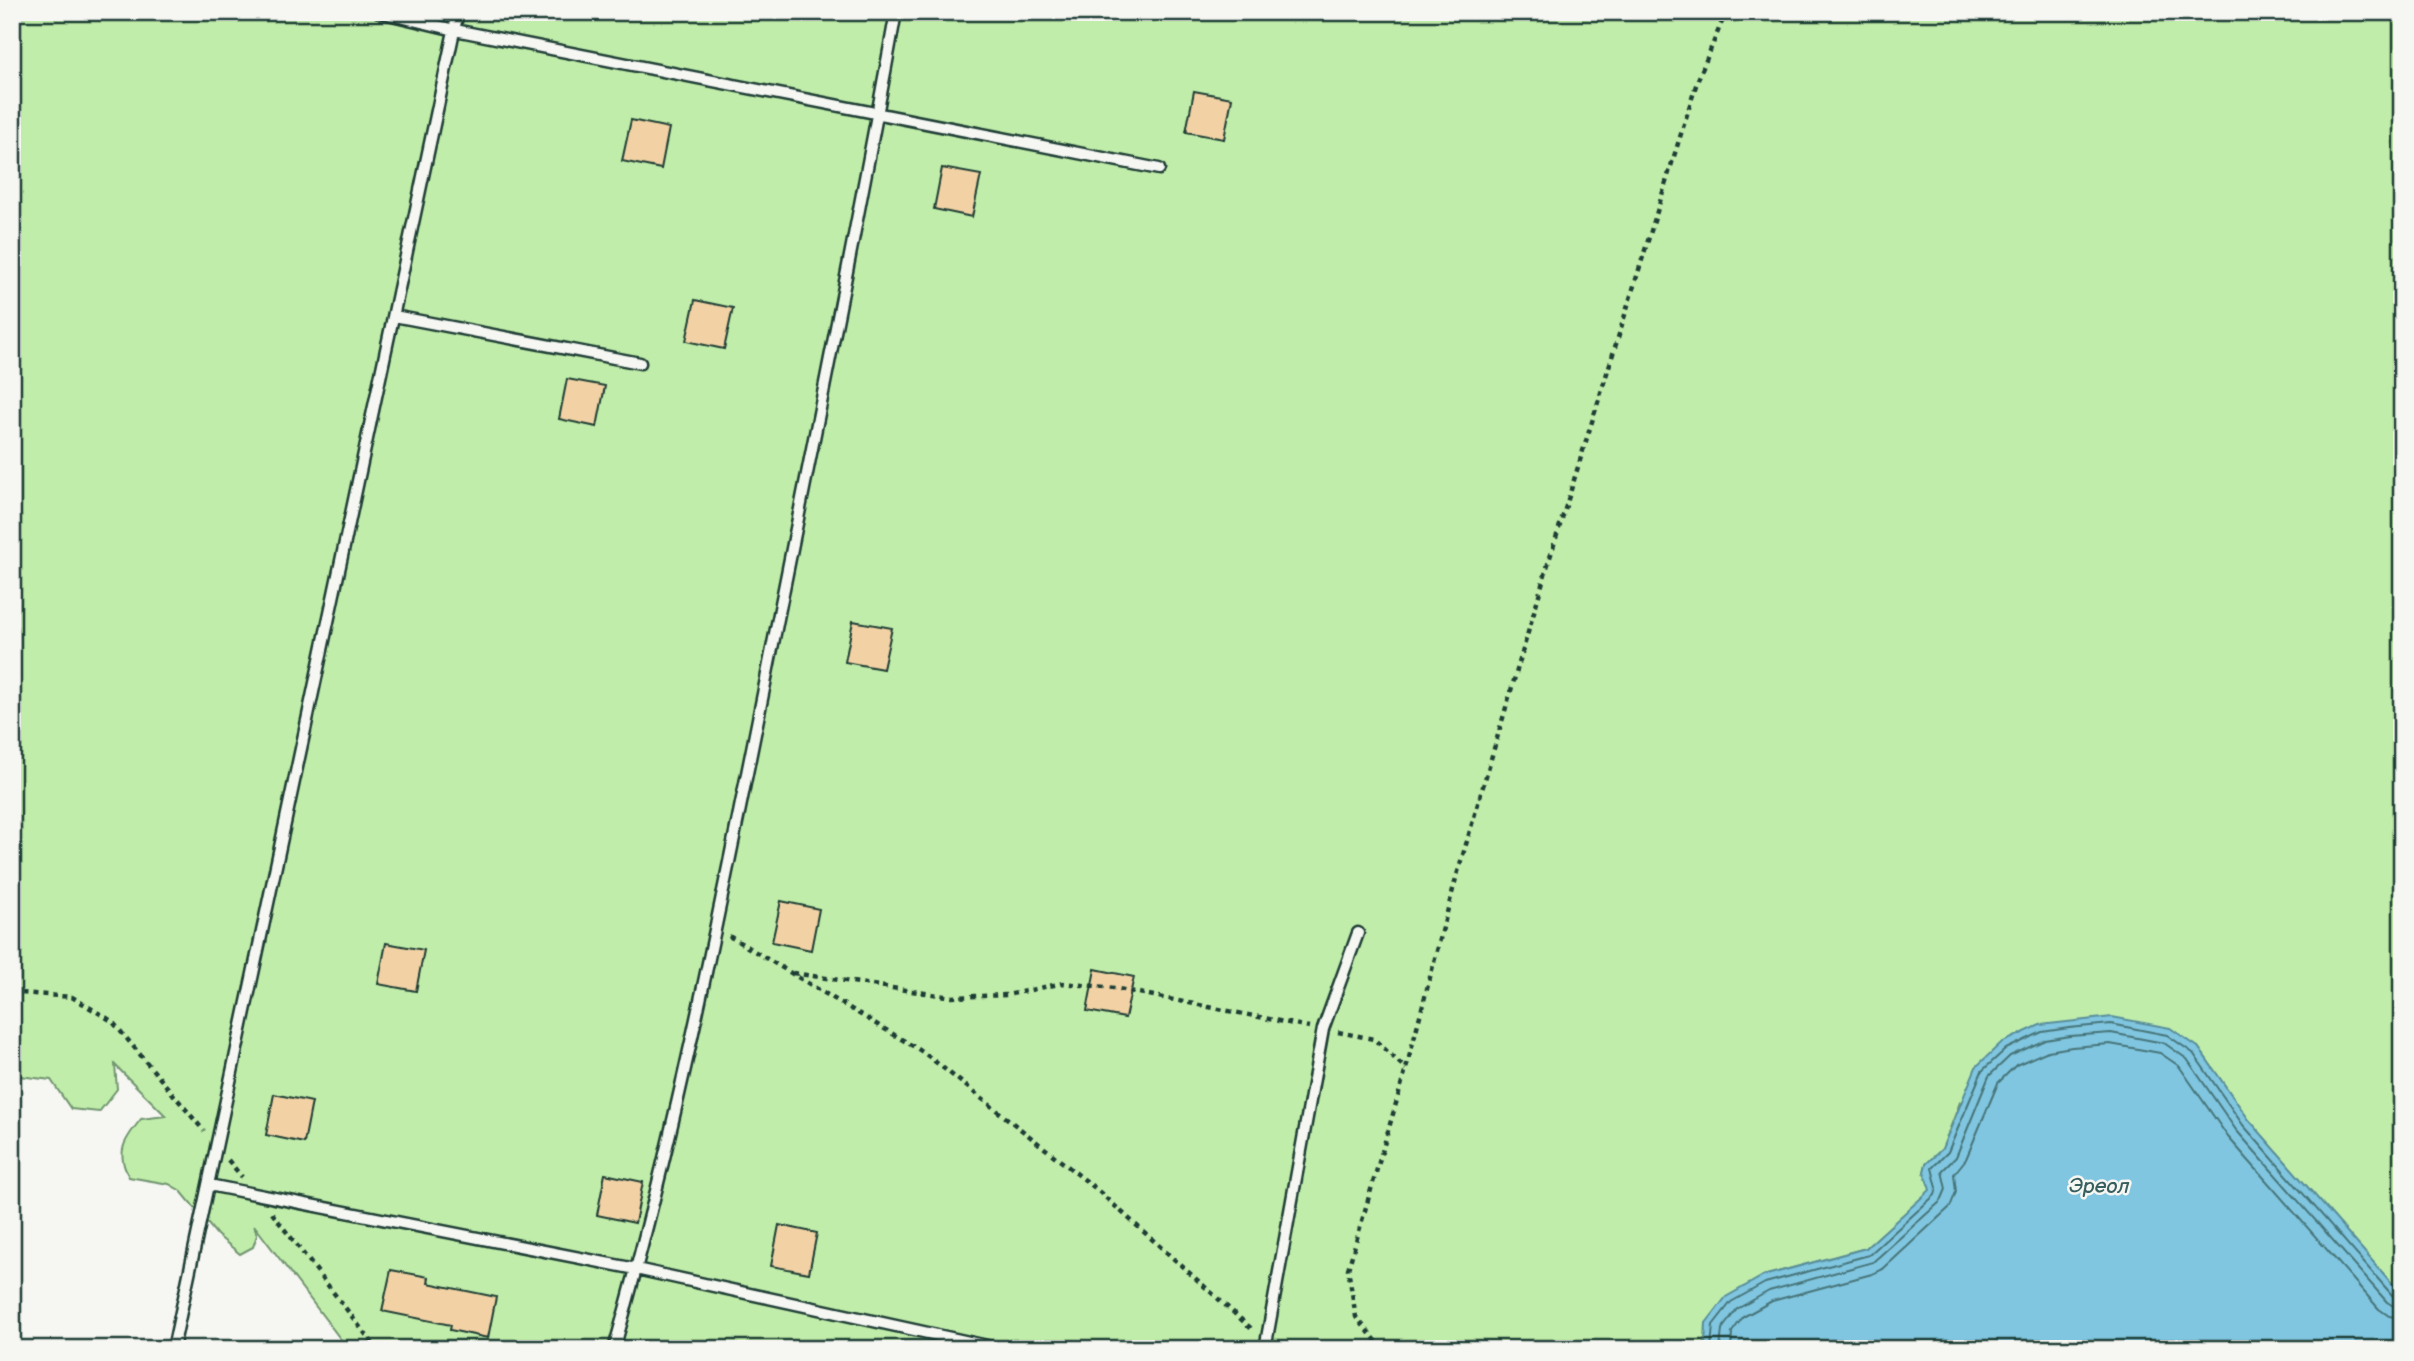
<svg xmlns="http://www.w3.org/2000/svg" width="2414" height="1361" font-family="'Balsamiq Sans',sans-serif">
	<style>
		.green { fill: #c1edaa; stroke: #70956f; stroke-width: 2 }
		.water { fill: #80c6e0; stroke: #598f9b; stroke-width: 2 }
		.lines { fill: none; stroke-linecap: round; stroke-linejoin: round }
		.shore { stroke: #467479; stroke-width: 2 }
		.building { fill: #f2d2a4; stroke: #1f3d34; stroke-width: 2 }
		.lane-casing { stroke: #1f3d34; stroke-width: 15 }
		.path { stroke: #1f3d34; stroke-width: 4.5; stroke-dasharray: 5 5; stroke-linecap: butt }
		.lane { stroke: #f6f6f2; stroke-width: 10 }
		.labels { text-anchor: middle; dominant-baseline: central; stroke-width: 5; stroke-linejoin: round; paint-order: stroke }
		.water-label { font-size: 21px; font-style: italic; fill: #375f5f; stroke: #f6f6f2 }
	</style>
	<rect width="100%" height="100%" fill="#f6f6f2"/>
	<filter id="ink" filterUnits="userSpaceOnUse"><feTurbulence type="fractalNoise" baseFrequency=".0143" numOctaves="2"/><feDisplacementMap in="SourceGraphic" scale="14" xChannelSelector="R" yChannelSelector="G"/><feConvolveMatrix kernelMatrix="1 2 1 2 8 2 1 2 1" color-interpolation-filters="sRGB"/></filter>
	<g filter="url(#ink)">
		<path class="green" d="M12,12H2402V1295L2249,1120L2198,1047L1960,1102L1942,1149L1926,1164L1924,1172L1931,1190L1866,1248L1763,1276L1706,1323L1705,1349H348L254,1225L257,1235L253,1247L240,1254L217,1235L181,1191L169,1184L129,1177C115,1152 125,1139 141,1119L166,1116L115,1065L117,1089L99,1112L71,1109L51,1080L12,1075Z"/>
		<path class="water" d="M2112,1017L2170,1028L2198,1047L2249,1120L2402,1295V1349H1705L1706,1323L1726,1297L1763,1276L1866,1248L1930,1190L1924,1172L1926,1164L1942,1149L1976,1067L2001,1043L2040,1025Z"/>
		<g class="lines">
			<path class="shore" d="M1711,1349L1713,1325L1731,1302L1765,1283L1869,1255L1935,1195L1937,1188L1932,1168L1948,1152L1982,1071L2006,1049L2042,1032L2069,1028L2111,1024L2167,1035L2193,1053L2243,1125L2393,1296L2402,1299
				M1720,1349L1722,1329L1737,1309L1769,1291L1873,1262L1941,1201L1946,1189L1942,1171L1956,1157L1989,1076L2010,1056L2045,1040L2070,1036L2111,1033L2164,1043L2187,1059L2236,1130L2387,1302L2395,1307L2402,1308
				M1731,1349L1732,1332L1743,1317L1772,1301L1872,1274L1883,1269L1950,1207L1956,1192L1954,1174L1966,1159L1998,1083L2016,1065L2048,1051L2072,1047L2110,1044L2160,1053L2179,1066L2228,1137L2379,1309L2389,1316L2402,1318"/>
		</g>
		<path class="building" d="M1194,91L1232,98L1224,139L1186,132Z
			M631,120L669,128L661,169L622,161Z
			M942,168L981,175L972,217L934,209Z
			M695,300L733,308L724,349L686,341Z
			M567,379L605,386L597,427L559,419Z
			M853,621L892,628L883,669L845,662Z
			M781,901L819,909L811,950L772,942Z
			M386,943L424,950L416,991L378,984Z
			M1095,969L1134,977L1125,1018L1087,1011Z
			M274,1094L312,1102L304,1143L266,1135Z
			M605,1174L643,1182L635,1223L597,1215Z
			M779,1225L817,1233L809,1273L771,1266Z
			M391,1270L429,1277L428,1283L496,1297L488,1338L450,1330L451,1325L382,1311Z"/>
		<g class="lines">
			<defs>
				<path id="lane" d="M379,12L455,30L1159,169
					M394,316L640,363
					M209,1185L636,1269L1001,1349
					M173,1349L458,12
					M614,1349C677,1129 721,903 766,679C810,457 856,235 896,12
					M1265,1349L1323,1029L1358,933"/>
			</defs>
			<use href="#lane" class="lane-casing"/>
			<path class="path" d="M729,936L923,1052L1095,1188L1254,1331
				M793,973L952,997L1007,995L1063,983L1114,988L1309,1027
				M12,996L21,993L72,997L112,1021L204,1131
				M1338,1032L1374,1039L1406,1069
				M228,1160L242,1177
				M272,1213L377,1349
				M1383,1349L1356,1317L1348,1269L1406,1069L1455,882L1548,564L1697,82L1726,12"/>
			<use href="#lane" class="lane"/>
		</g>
	</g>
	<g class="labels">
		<g class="water-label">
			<text x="2099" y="1186">Эреол</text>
		</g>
	</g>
	<rect width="2414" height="1361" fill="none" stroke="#f6f6f2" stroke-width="42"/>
	<rect x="21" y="21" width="2372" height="1319" fill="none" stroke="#1f3d34" stroke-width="2.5" filter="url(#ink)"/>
</svg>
